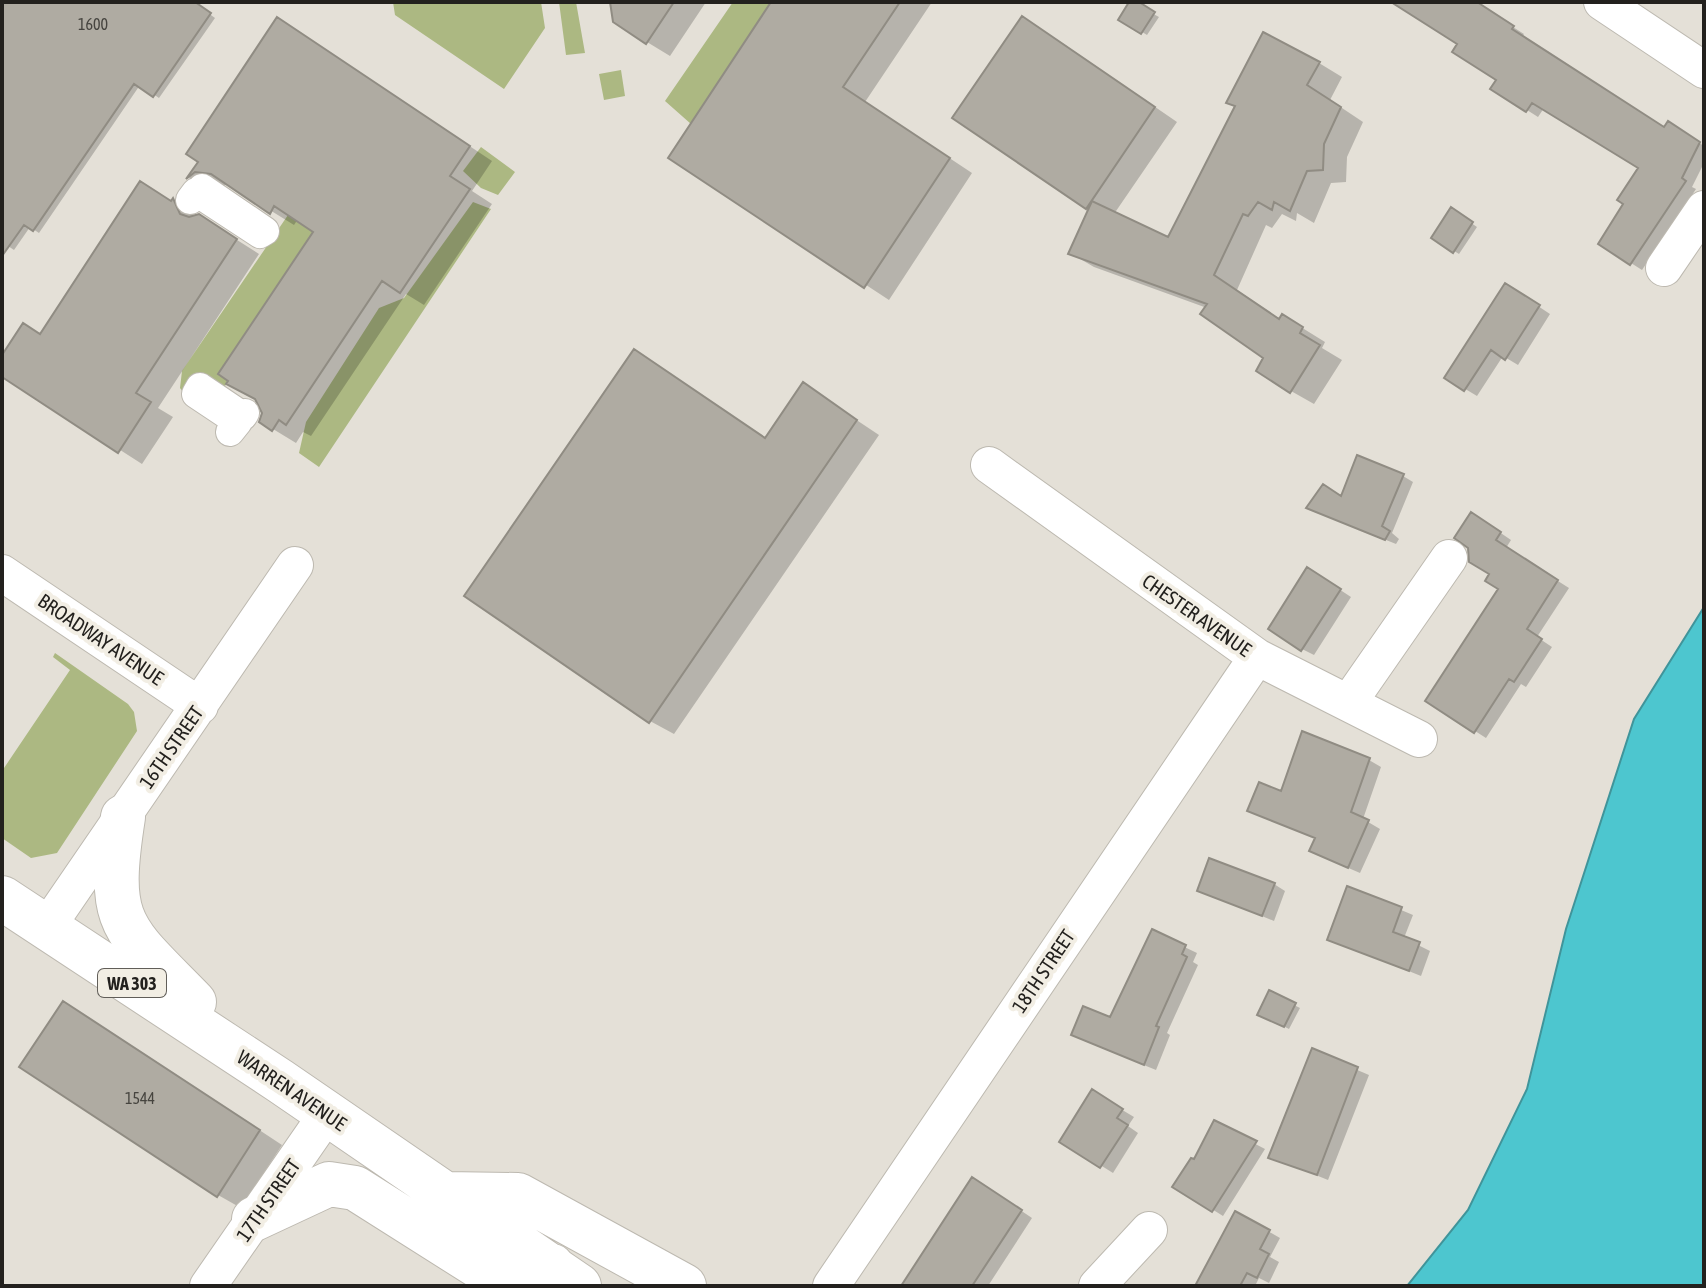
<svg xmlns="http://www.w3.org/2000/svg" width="1706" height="1288" font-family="'Asap Condensed',sans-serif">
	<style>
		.green { fill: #acb882 }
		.water { fill: #4dc6cf; stroke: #40949a; stroke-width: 2 }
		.shadow { fill: #0003 }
		.building { fill: #afaba2; stroke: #908c83; stroke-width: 2 }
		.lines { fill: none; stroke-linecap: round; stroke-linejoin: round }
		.pedestrian-casing { stroke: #bdb9b0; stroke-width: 30 }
		.minor-casing { stroke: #bdb9b0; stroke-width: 38 }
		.primary-casing { stroke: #bdb9b0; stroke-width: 46 }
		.pedestrian { stroke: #fff; stroke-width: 28 }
		.minor { stroke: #fff; stroke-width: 36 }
		.primary { stroke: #fff; stroke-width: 44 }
		.labels { text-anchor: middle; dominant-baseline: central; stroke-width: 8; stroke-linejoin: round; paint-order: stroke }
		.number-label { font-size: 16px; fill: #46443f }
		.shield { fill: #f2eee4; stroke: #615e59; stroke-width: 2 }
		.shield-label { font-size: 18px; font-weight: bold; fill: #23211e }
		.street-label { font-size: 20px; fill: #23211e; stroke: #f2eee4 }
	</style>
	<rect width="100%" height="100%" fill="#e4e0d7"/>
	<path class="green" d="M393,2H541L545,28L504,89L395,15Z
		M559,2H576L585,53L566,55Z
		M733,2H771L691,124L665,101Z
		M621,70L625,96L604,100L599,74Z
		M481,147L515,172L498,195L481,188L463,171Z
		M473,202L491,209L319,467L299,453L306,422L379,308L404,298Z
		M288,215L313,232L219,374L228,381L219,396H186L180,388L182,371Z
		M55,653L128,704L134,712L137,731L57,853L31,858L2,838V771L70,670L53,657Z"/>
	<path class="water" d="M1704,607V1286H1407L1468,1210L1527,1089L1566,929L1634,719Z"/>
	<path class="shadow" d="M2,2H193L215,18L159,98L140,85L39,233L30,227L14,250L2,242Z
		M612,2H706L670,56L647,42Z
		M774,2H932L865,102L972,173L889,300L671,157Z
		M1131,2L1159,17L1147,35L1121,19Z
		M1410,2H1469L1494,15L1524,34L1522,37L1665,129L1680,131L1704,146V163L1692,187L1696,189L1642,270L1601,244L1626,204L1641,167L1544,108L1538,117L1527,110L1499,79Z
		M1046,32L1177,122L1114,214L1168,239L1319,63L1342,77L1330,100L1363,122L1347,157L1346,182L1331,183L1314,223L1297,213L1296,221L1282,214L1272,228L1266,225L1237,290L1281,320L1283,316L1325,342L1322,348L1342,360L1314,404L1291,391L1266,357L1207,308L1094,267L1070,253L1091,209L955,117Z
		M300,33L492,161L472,191L492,204L424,305L406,294L311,436L303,432L296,443L273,429L316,231L298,219L294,225L228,184L211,191L189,178Z
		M174,200L259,254L158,408L173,417L142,464L2,374V358L41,336Z
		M1452,210L1477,227L1459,254L1433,238Z
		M1517,292L1550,314L1518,365L1503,356L1477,396L1447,378Z
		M635,351L767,439L804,385L879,435L674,734L650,721Z
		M1403,476L1413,482L1392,533L1399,539L1396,544L1319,513Z
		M1483,521L1511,540L1506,548L1569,588L1537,637L1552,647L1526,687L1521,684L1486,738L1428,701L1501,588L1491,574Z
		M1319,576L1351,597L1314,655L1302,649Z
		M1369,760L1381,767L1363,819L1380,829L1360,873L1323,857L1317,839L1250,810L1282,794Z
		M1274,884L1285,891L1274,921L1199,890Z
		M1349,888L1413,915L1404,938L1430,951L1421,976L1329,939Z
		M1153,932L1197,953L1193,962L1198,965L1167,1033L1170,1035L1156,1070L1085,1041L1112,1020Z
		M1270,993L1300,1008L1289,1029L1260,1014Z
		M87,1017L282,1145L241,1208L218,1195Z
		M1313,1051L1369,1075L1328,1180L1271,1157Z
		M1104,1099L1134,1117L1128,1126L1138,1133L1113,1173L1062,1141Z
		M1215,1123L1265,1149L1223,1216L1175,1186L1195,1162Z
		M984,1186L1032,1218L988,1286H903Z
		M1236,1213L1280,1238L1270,1257L1279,1262L1269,1283L1259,1278L1255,1286H1213Z"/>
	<path class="building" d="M2,2H195L211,13L153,97L134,84L33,231L24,225L2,256Z
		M610,2H674L646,44L613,22Z
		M771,2H900L843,87L950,158L864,288L668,158Z
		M1129,2H1139L1155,12L1141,34L1118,20Z
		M1391,2H1477L1514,26L1512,29L1664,127L1668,121L1700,142L1682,178L1686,181L1630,265L1598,244L1623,204L1617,200L1638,168L1532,103L1526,112L1490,89L1496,80L1452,52L1457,44Z
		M1022,16L1155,107L1086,209L952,118Z
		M277,17L470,146L450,176L470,189L400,293L382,281L286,425L279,420L272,431L259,422L262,413L255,399L226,384L228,381L218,374L313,232L274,206L270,214L211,174L195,172L186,179L198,162L186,154Z
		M1263,32L1320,62L1307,85L1341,107L1324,144L1323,170L1307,171L1290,211L1274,202L1272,210L1258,202L1248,216L1243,214L1214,275L1279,319L1282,314L1303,327L1300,333L1320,345L1290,393L1256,371L1263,358L1200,314L1207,304L1068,254L1092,201L1168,237L1235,106L1226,103Z
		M140,181L171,201L173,198L180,214L189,217L199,214L237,239L136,393L151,402L118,453L2,377V355L23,323L40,334Z
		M1451,207L1473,222L1453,253L1431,238Z
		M1505,283L1540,305L1505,360L1491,350L1464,391L1444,378Z
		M634,349L765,438L803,382L857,420L649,723L464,596Z
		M1357,455L1404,474L1382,526L1390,531L1385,540L1306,508L1323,484L1341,496Z
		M1471,512L1501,532L1496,540L1558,580L1527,629L1542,639L1514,682L1509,679L1474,733L1425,701L1498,589L1485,581L1489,574L1469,562L1468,548L1454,538Z
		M1307,567L1341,589L1301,651L1268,629Z
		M1302,731L1370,758L1351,812L1369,820L1348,868L1309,851L1315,838L1247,811L1259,782L1281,791Z
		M1209,858L1275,883L1262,916L1197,891Z
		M1347,886L1402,907L1393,932L1420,942L1409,971L1327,940Z
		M1152,929L1186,945L1182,954L1187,957L1156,1026L1159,1027L1144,1065L1071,1035L1083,1006L1110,1017Z
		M1269,990L1296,1003L1284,1027L1257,1015Z
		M63,1001L260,1130L217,1197L19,1067Z
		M1312,1048L1358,1067L1317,1175L1268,1158Z
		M1092,1089L1123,1109L1117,1118L1128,1125L1100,1168L1059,1142Z
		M1214,1120L1257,1141L1212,1212L1172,1187L1191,1158L1194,1159Z
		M972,1177L1022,1210L972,1286H901Z
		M1235,1211L1270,1230L1260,1249L1269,1254L1257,1278L1247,1273L1240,1286H1195Z"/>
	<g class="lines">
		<defs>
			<path id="pedestrian" d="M190,200L196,192L260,234L265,231L202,188
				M230,432L238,422L196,394L200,387L243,416L245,413"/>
			<path id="minor" d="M1602,2L1704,70
				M1664,268L1704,209
				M989,465L1257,657L1419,739
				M2,573L200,706
				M1349,702L1449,558
				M47,927L295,565
				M208,1286L327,1114
				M831,1286L1257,657
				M1097,1286L1149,1230"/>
			<path id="primary" d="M123,817C106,926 121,927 194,1002
				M2,898L280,1081L579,1286
				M446,1194L518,1195L684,1286
				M254,1219L329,1184L355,1188L483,1269L552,1266"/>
		</defs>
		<use href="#pedestrian" class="pedestrian-casing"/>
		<use href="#minor" class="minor-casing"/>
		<use href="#primary" class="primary-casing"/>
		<use href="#pedestrian" class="pedestrian"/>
		<use href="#minor" class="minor"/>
		<use href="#primary" class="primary"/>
	</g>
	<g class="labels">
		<g class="number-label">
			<text x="93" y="24">1600</text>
			<text x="140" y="1098">1544</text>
		</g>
		<rect class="shield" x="98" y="969" width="68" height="28" rx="6"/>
		<g class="shield-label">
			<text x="132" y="983">WA 303</text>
		</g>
		<g class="street-label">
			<text transform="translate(1197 615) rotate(35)">CHESTER AVENUE</text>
			<text transform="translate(101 639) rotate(34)">BROADWAY AVENUE</text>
			<text transform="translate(171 747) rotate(-55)">16TH STREET</text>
			<text transform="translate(1043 971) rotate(-56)">18TH STREET</text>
			<text transform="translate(292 1090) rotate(34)">WARREN AVENUE</text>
			<text transform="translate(268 1200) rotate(-55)">17TH STREET</text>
		</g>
	</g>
	<rect width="1706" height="1288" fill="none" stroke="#23211e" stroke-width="8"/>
</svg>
